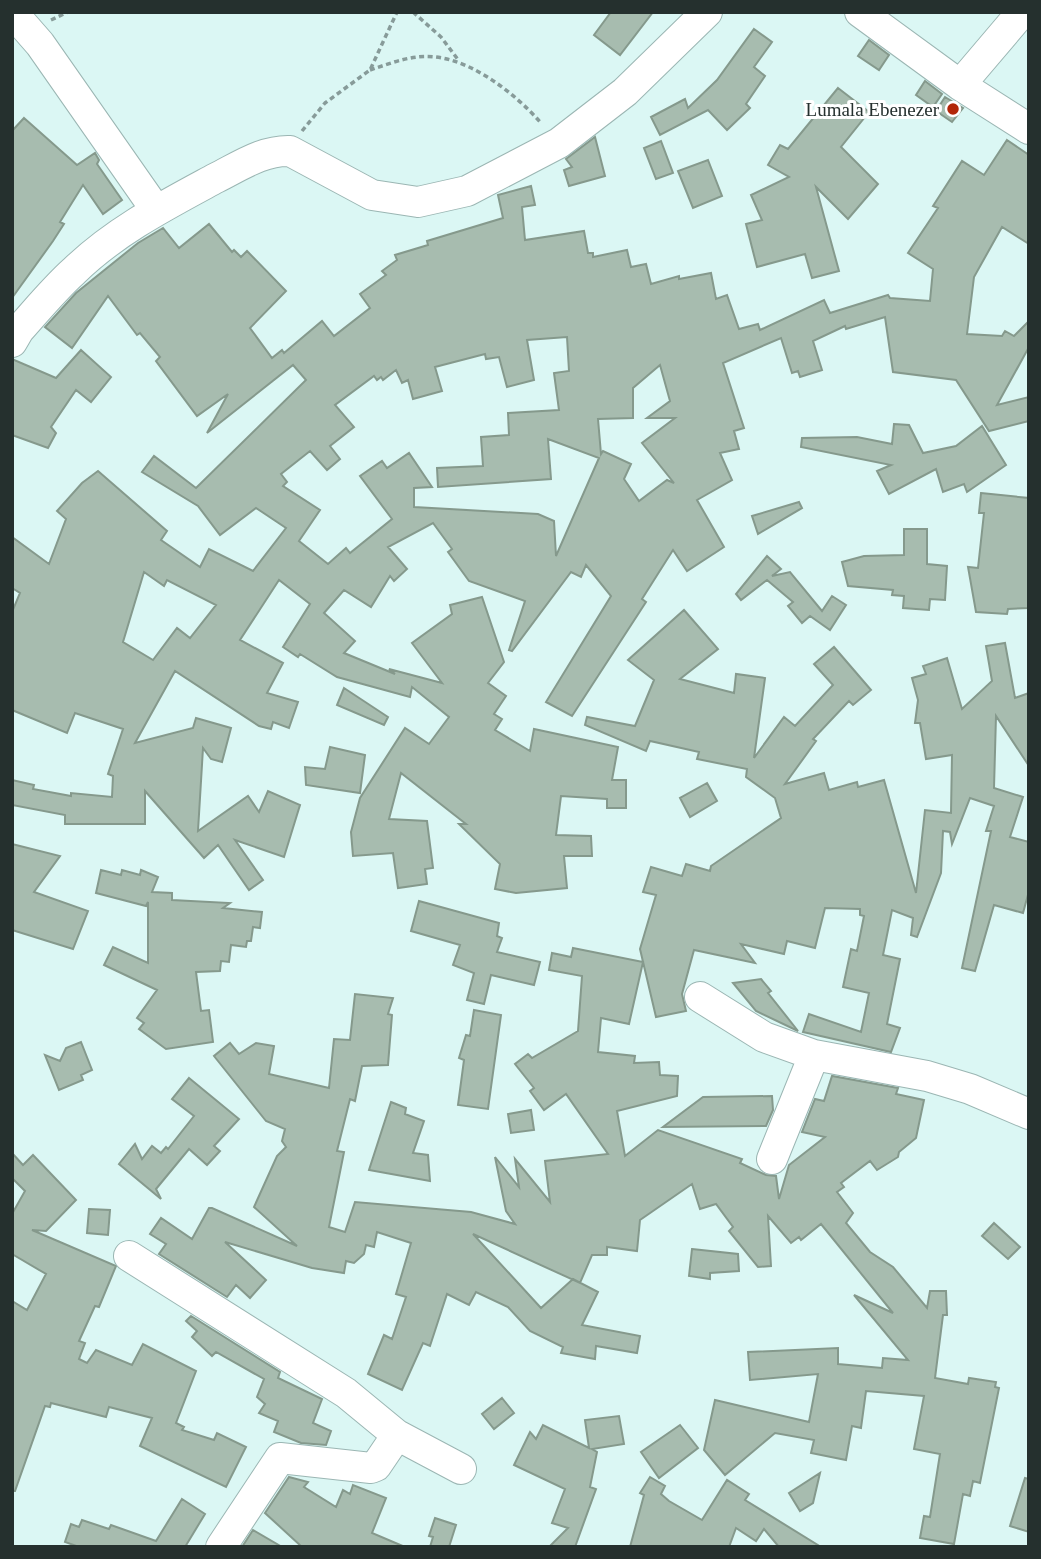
<svg xmlns="http://www.w3.org/2000/svg" width="1041" height="1559" font-family="Georgia,serif">
	<style>
		.building { fill: #a7bcaf; stroke: #85998c; stroke-width: 2; fill-rule: evenodd }
		.lines { fill: none; stroke-linecap: round; stroke-linejoin: round }
		.minor-casing { stroke: #9bb6b3; stroke-width: 32 }
		.path { stroke: #879b99; stroke-width: 3.5; stroke-dasharray: 5 3.5; stroke-linecap: butt }
		.minor { stroke: #fff; stroke-width: 30 }
		.poi-dot { fill: #b22608; stroke: #fff; stroke-width: 2.5 }
		.labels { text-anchor: middle; dominant-baseline: central; stroke-width: 6; stroke-linejoin: round; paint-order: stroke }
		.poi-label { font-size: 19px; fill: #25302e; stroke: #fff; text-anchor: end }
	</style>
	<rect width="100%" height="100%" fill="#dbf7f4"/>
	<path class="building" d="M611,12H653L620,55L594,35Z
		M754,29L772,42L754,67L765,76L746,104L750,108L727,130L708,110L660,135L651,117L685,99L688,108L717,80Z
		M869,40L889,55L879,70L858,56Z
		M925,81L942,94L933,107L916,95Z
		M838,88L869,112L841,147L878,184L848,219L816,187L839,271L812,278L805,254L757,267L746,224L762,220L751,195L789,177L768,165L780,145L788,149Z
		M945,97L963,108L952,122L936,111Z
		M24,118L77,165L95,153L99,160L97,164L122,200L103,214L83,185L60,222L64,224L53,241L12,298V131Z
		M595,137L605,176L569,186L564,170L572,167L566,159Z
		M1007,140L1029,155V244L1002,227L974,277L967,334L1002,336L1005,331L1014,336L1029,321V347L997,405L1029,397V421L989,431L956,380L893,372L885,317L846,329L845,326L813,341L822,370L800,377L798,371L792,373L781,338L723,363L744,428L734,431L739,449L720,453L732,480L697,500L724,547L687,571L673,550L642,599L646,602L572,716L546,702L611,596L586,565L581,577L571,572L512,651L509,650L525,601L469,581L448,552L452,549L433,523L388,547L407,569L394,581L390,576L371,607L344,590L324,613L355,641L344,653L395,674L389,669L442,683L412,643L452,614L450,605L482,597L504,662L488,683L506,696L494,714L502,719L495,730L530,751L534,729L618,747L612,780H626V808H607V799L561,796L556,835L591,836L592,856H564L567,888L516,893L495,889L500,864L459,824H466L401,773L389,819L427,821L433,868L425,869L427,884L398,888L393,853L353,856L351,832L360,798L405,728L429,744L449,717L412,687L410,697L337,677L300,654L298,657L283,647L310,604L279,580L240,640L283,663L267,693L298,702L289,728L273,722L271,729L259,726L175,671L135,743L193,728L196,718L231,728L222,762L211,759L203,748L198,831L248,796L259,812L268,791L300,805L284,857L235,840L263,880L249,890L218,845L204,858L145,791V824H65V815L12,805V780L34,785L33,789L71,796V793L112,797L113,776L108,774L123,729L75,713L67,733L12,710V612L20,593L12,588V537L49,564L66,519L57,511L82,483L98,471L167,531L161,540L200,567L209,549L253,571L286,528L256,508L220,535L198,506L142,472L154,456L196,488L306,380L293,365L207,433L228,394L197,416L156,361L160,357L140,333L137,335L108,296L72,348L45,327L76,293L138,243L163,228L179,248L209,224L232,252L234,250L241,257L247,251L286,291L250,328L272,358L282,350L284,353L322,321L334,336L370,308L360,294L386,275L382,271L397,260L395,255L428,245L427,241L503,218L498,195L531,186L535,205L522,207L525,240L584,231L588,253H593V257L627,250L631,267L646,264L651,284L679,276V279L711,273L716,299L727,295L739,329L758,324L760,330L824,300L830,313L888,295L890,298L930,301L933,269L908,253L938,208L933,206L962,161L984,175ZM567,337L569,371L554,373L559,410L508,413L509,435L481,437L483,466L437,468L438,487L551,479L548,439L599,458L556,556L554,521L538,514L414,507V488L432,487L409,453L387,468L382,461L360,476L392,519L350,553L346,548L328,564L299,541L320,510L283,486L287,482L281,474L310,451L327,470L340,459L330,446L354,427L335,405L374,376L377,380L381,377L383,380L396,370L402,383L408,380L413,399L442,391L435,367L485,354L486,359L499,357L507,387L534,380L527,340ZM660,365L670,401L647,418H675L642,443L674,483L667,480L639,501L624,479L631,464L603,451L601,454L598,419L633,418V388ZM144,572L164,586L167,580L216,605L190,638L177,628L153,660L123,642Z
		M661,141L673,173L656,179L644,148Z
		M708,160L722,196L693,208L678,171Z
		M81,350L111,377L91,402L76,390L51,427L56,433L48,448L12,435V359L56,378Z
		M894,424L909,425L923,453L956,446L982,426L1006,465L967,492L964,484L943,492L936,469L889,494L877,471L891,465L801,447L802,438L857,437L892,444Z
		M981,493L1029,498V608L1008,609L1007,614L976,612L968,567L978,568L984,513H979Z
		M799,502L802,508L758,534L752,516Z
		M904,529H927V564L947,566L945,600L930,599L929,610L903,608L904,596L892,595L893,590L848,586L842,562L864,556L904,555Z
		M767,556L781,569L772,576L790,572L822,611L832,596L846,605L830,630L810,616L802,623L788,606L793,602L767,580L741,600L736,594Z
		M684,610L718,649L680,679L734,693L736,674L765,678L754,758L784,717L795,726L833,685L814,664L834,647L871,690L853,705L849,701L813,739L816,741L785,784L824,773L829,790L857,782L858,787L884,780L916,893L925,810L951,813L952,755L926,759L920,723H915L918,700L912,678L926,674L923,666L947,658L962,709L992,681L986,646L1005,643L1015,698L1029,693V766L996,716L994,788L1023,797L1010,837L1029,842V891L1023,913L994,905L975,971L962,968L991,831H986L994,806L970,798L952,844L950,832L943,831L941,873L917,937L911,935L913,918L892,910L883,955L900,959L887,1024L900,1028L891,1052L803,1032L809,1014L861,1032L869,993L843,987L851,949L857,951L864,916L860,915V909L825,908L815,948L787,941L784,954L741,944L755,963L694,950L682,994L686,1011L656,1017L640,949L656,895L643,892L651,867L682,876L686,864L710,871L711,866L781,818L775,798L746,777L747,769L697,759L699,752L650,741L646,751L585,725L587,717L635,726L654,680L628,660Z
		M344,688L388,717L384,725L337,705Z
		M330,747L365,755L360,793L306,785L305,767L325,769Z
		M707,783L717,801L690,817L680,798Z
		M12,844L60,856L34,892L88,911L73,949L12,930Z
		M101,870L121,875L122,870L140,875L141,870L158,877L152,892L172,893V900L230,903L223,908L262,912L260,928L253,927L251,941H247L246,947L231,945L229,962L221,961L220,971L196,972L201,1011L209,1010L213,1042L166,1049L139,1029L144,1023L137,1018L157,990L104,965L113,947L148,963V902L146,906L96,893Z
		M419,901L499,923L497,936L502,938L497,952L540,962L534,985L491,975L484,1004L467,1000L474,973L453,965L460,945L411,931Z
		M573,948L643,962L629,1024L601,1018L598,1052L635,1056L634,1063L659,1062L660,1075L678,1076L677,1096L617,1111L625,1156L658,1130L742,1159L740,1163L766,1175L776,1176L779,1199L789,1165L825,1137L802,1132L815,1099L824,1101L832,1076L898,1088L896,1094L924,1100L916,1138L899,1152L898,1157L877,1170L870,1161L841,1183L844,1187L837,1192L853,1213L846,1223L870,1252L893,1267L927,1308L930,1291H946L947,1315H943L935,1378L968,1384L969,1378L996,1382L995,1387L999,1388L980,1483L973,1481L970,1496L963,1494L954,1544L920,1538L924,1516L930,1517L940,1454L914,1449L924,1396L866,1391L861,1428L852,1426L846,1460L811,1453L814,1440L775,1433L725,1475L704,1450L715,1400L809,1422L818,1374L750,1380L748,1352L838,1348V1364L882,1368L883,1358L908,1360L854,1295L893,1313L821,1224L801,1240L799,1237L791,1243L768,1216L771,1266L758,1267L729,1231L733,1227L716,1204L700,1209L692,1184L640,1220L637,1251L607,1247V1255H592L580,1283L473,1234L541,1308L573,1279L598,1292L582,1325L640,1336L637,1353L596,1346L595,1359L561,1353L563,1347L530,1331L508,1307L476,1292L469,1305L447,1294L430,1346L423,1343L402,1390L368,1374L384,1335L392,1339L406,1297L396,1294L411,1243L377,1232L374,1247L366,1245L364,1254L354,1263L346,1261L344,1273L312,1268L225,1242L266,1280L250,1298L236,1285L227,1297L159,1254L166,1244L150,1234L161,1218L192,1239L209,1208H212L297,1246L254,1207L277,1156L286,1147L282,1141L285,1129L266,1121L214,1056L230,1043L239,1054L256,1043L274,1046L269,1074L329,1088L334,1039L350,1040L355,994L393,998L388,1014L392,1015L388,1065L362,1066L355,1101L350,1099L337,1151L344,1152L329,1227L345,1232L355,1202L471,1212L515,1224L506,1211L495,1157L519,1187L515,1159L550,1202L545,1161L608,1154L566,1094L544,1110L530,1091L534,1088L515,1064L528,1054L532,1058L578,1031L582,976L549,970L552,953L571,957Z
		M761,979L771,991L768,993L798,1031L756,1011L733,983Z
		M474,1010L501,1015L488,1109L458,1105L464,1060L459,1058L466,1035L470,1036Z
		M81,1042L92,1070L81,1075L83,1080L59,1090L45,1055L60,1061L66,1048Z
		M189,1078L239,1119L214,1146L220,1151L207,1165L189,1149L156,1189L161,1199L119,1164L135,1144L142,1159L152,1146L161,1153L166,1147L168,1149L194,1116L172,1099Z
		M772,1096L773,1110L766,1126L663,1127L703,1097Z
		M391,1102L406,1108L405,1114L424,1121L413,1153L428,1155L430,1181L369,1170Z
		M531,1110L534,1130L511,1133L508,1114Z
		M12,1153L23,1165L33,1155L76,1200L46,1231L32,1230L116,1266L99,1307L95,1306L79,1341L85,1343L79,1359L87,1363L96,1350L132,1365L143,1344L196,1371L176,1423L184,1427L182,1430L214,1440L217,1433L246,1447L226,1487L140,1446L152,1418L109,1407L106,1417L51,1403L50,1407L45,1406L15,1491H12V1301L27,1310L46,1274L12,1254V1214L25,1191L12,1178Z
		M89,1209L110,1210L108,1235L87,1233Z
		M994,1223L1020,1247L1008,1259L982,1236Z
		M692,1249L738,1254L739,1271L710,1273V1279L689,1276Z
		M191,1316L280,1372L278,1378L322,1399L313,1423L331,1431L326,1445L301,1443L274,1432L278,1421L259,1413L265,1404L257,1397L264,1379L216,1352L212,1356L192,1337L197,1331L186,1321Z
		M502,1398L514,1413L494,1429L482,1414Z
		M619,1416L624,1444L592,1449L597,1452L590,1487L596,1489L575,1547H549L568,1528L552,1523L565,1489L514,1465L530,1432L536,1439L543,1425L589,1448L585,1420Z
		M680,1425L698,1448L659,1478L641,1452Z
		M820,1473L813,1503L800,1511L789,1493Z
		M289,1477L308,1482L304,1487L336,1507L343,1490L350,1494L353,1485L386,1498L372,1533L405,1547H302L265,1513Z
		M650,1477L665,1486L661,1494L669,1501L702,1520L727,1480L749,1494L745,1500L821,1547H779L764,1529L756,1541L736,1528L729,1547H630L644,1495L640,1493Z
		M1025,1478L1029,1479V1532L1010,1526Z
		M182,1499L205,1514L185,1547H79L65,1542L71,1524L79,1527L82,1520L109,1529L111,1525L156,1541Z
		M435,1518L456,1525L449,1547H430L433,1537L429,1536Z
		M253,1530L282,1547H242Z"/>
	<g class="lines">
		<defs>
			<path id="minor" d="M12,12L40,44L156,210
				M860,12L960,85L1029,129
				M960,85L1022,12
				M12,342L19,330C37,310 54,289 74,271C115,231 166,205 216,178C240,166 263,150 290,151L372,195L418,202L467,191L559,143L625,92L707,12
				M700,997L764,1037L814,1055
				M772,1159L814,1055L927,1076L970,1089L1029,1114
				M129,1256L346,1393L397,1435L461,1469
				M221,1547L280,1458L371,1468L376,1466L397,1435"/>
		</defs>
		<use href="#minor" class="minor-casing"/>
		<path class="path" d="M413,12L441,37L459,61
			M51,20L68,12
			M370,70C385,65 401,59 417,57C462,51 513,91 541,123
			M302,131L325,103L370,70L397,12"/>
		<use href="#minor" class="minor"/>
	</g>
	<circle class="poi-dot" cx="953" cy="109" r="7"/>
	<g class="labels">
		<g class="poi-label">
			<text x="939" y="109">Lumala Ebenezer</text>
		</g>
	</g>
	<rect width="1041" height="1559" fill="none" stroke="#25302e" stroke-width="28"/>
</svg>
